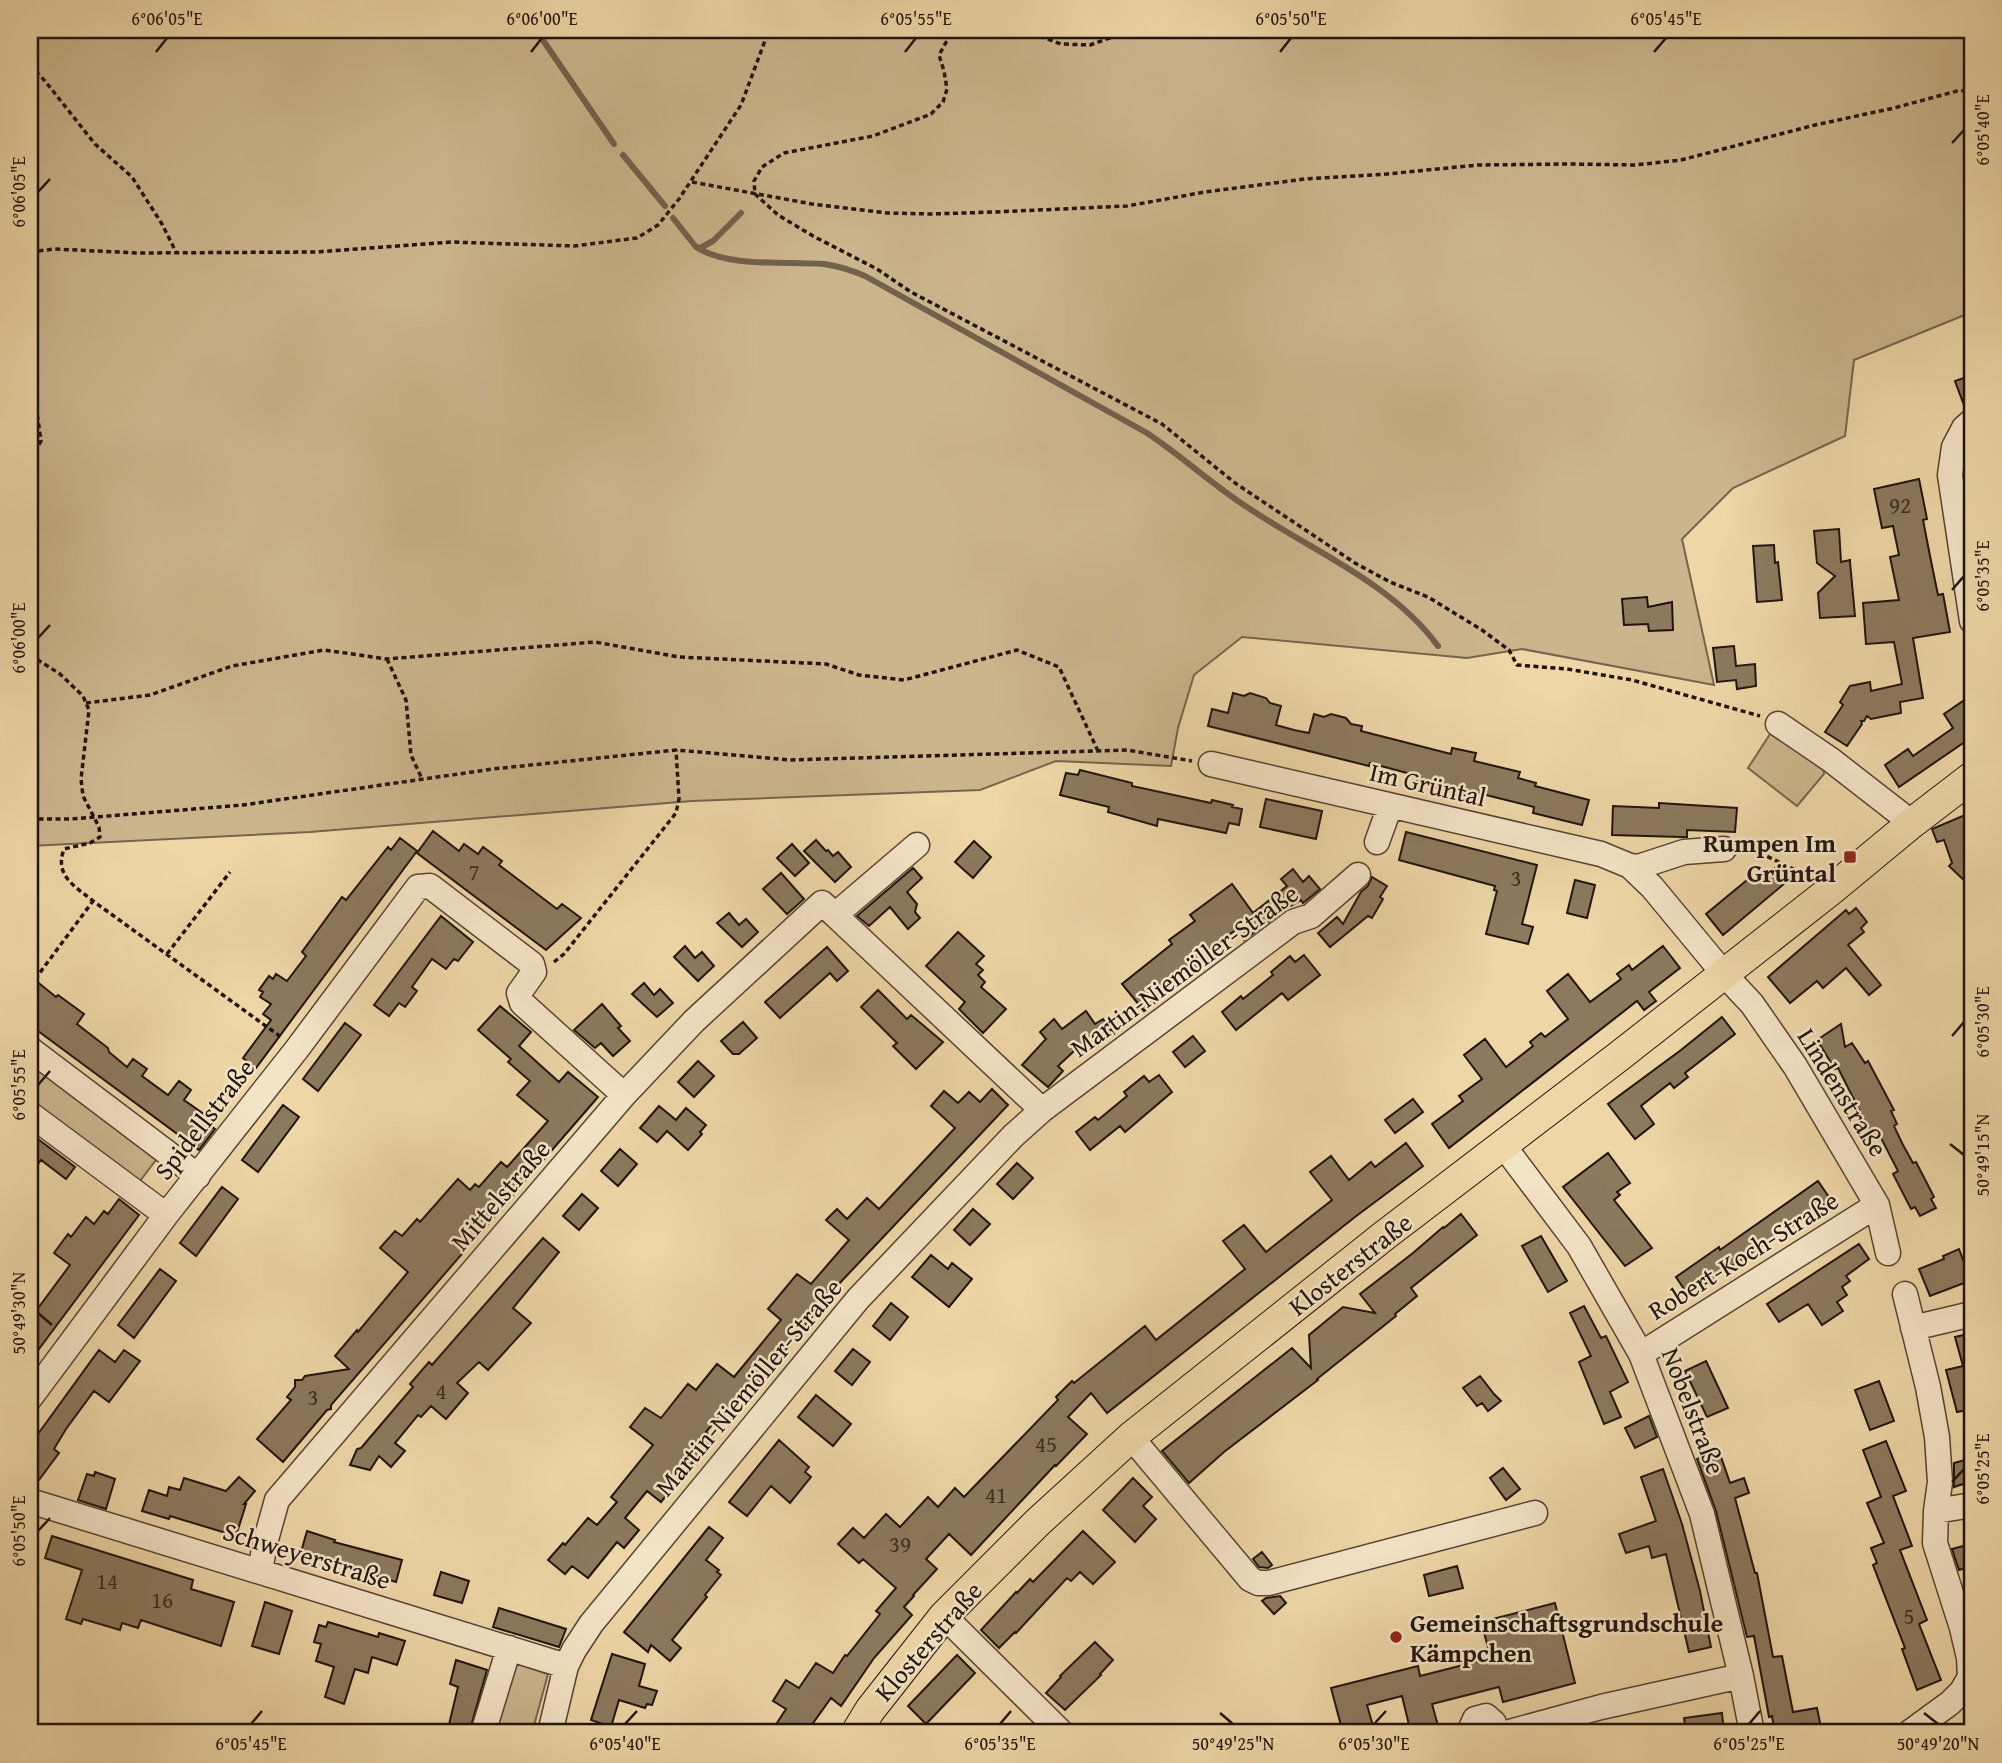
<svg xmlns="http://www.w3.org/2000/svg" width="2002" height="1763" font-family="'Gentium Book Plus',serif">
	<style>
		.green { fill: #cbb58d; stroke: #76644e; stroke-width: 2 }
		.lines { fill: none; stroke-linecap: round; stroke-linejoin: round }
		.stream { stroke: #72614b; stroke-width: 6 }
		.building { fill: #8c795e; stroke: #21140e; stroke-width: 2 }
		.minor-casing { stroke: #544434; stroke-width: 27 }
		.major-casing { stroke: #21140e; stroke-width: 32 }
		.path { stroke: #21140e; stroke-width: 3.5; stroke-dasharray: 5 3.5; stroke-linecap: butt }
		.minor { stroke: #f4e4c6; stroke-width: 24 }
		.major { stroke: #eed6a7; stroke-width: 30 }
		.ticks { fill: none; stroke: #21140e; stroke-width: 2.5 }
		.poi-dot { fill: #8f2418; stroke: #f4e4c6; stroke-width: 2.5 }
		.labels { text-anchor: middle; dominant-baseline: central; stroke-width: 5; stroke-linejoin: round; paint-order: stroke }
		.number-label { font-size: 23px; fill: #3c2d22 }
		.street-label { font-size: 26px; fill: #21140e; stroke: #f4e4c6 }
		.poi-label { font-size: 26px; font-weight: bold; fill: #21140e; stroke: #f4e4c6; text-anchor: end }
		.neatline { fill: none; stroke: #21140e; stroke-width: 2.5 }
		.ticks-label { font-size: 18px; text-anchor: middle; fill: #21140e }
	</style>
	<rect width="100%" height="100%" fill="#eed6a7"/>
	<filter id="stains"><feTurbulence type="fractalNoise" baseFrequency=".00286" numOctaves="4"/><feColorMatrix values="0 0 0 0 .2 0 0 0 0 .09 0 0 0 0 .02 0 0 0 .5 -.17"/></filter>
	<radialGradient id="worn" r=".72"><stop offset=".6" stop-color="#630" stop-opacity="0"/><stop offset="1" stop-color="#630" stop-opacity=".3"/></radialGradient>
	<path class="green" d="M30,30H1972V312L1854,360L1845,436L1733,488L1682,539L1714,685L1522,649L1467,658L1242,637L1194,675L1178,728L1171,766L1056,761L980,790L692,801L310,832L30,846Z
		M1774,728L1823,766L1824,774L1797,806L1748,768Z
		M30,1056L159,1156L136,1186L30,1110Z
		M510,1661L548,1674L532,1733H489Z"/>
	<g class="lines">
		<path class="stream" d="M536,30L614,144
			M623,155L665,206
			M673,218L696,247L700,248L713,241L741,213
			M696,247C729,268 785,261 824,264C839,266 851,270 865,276L1147,433C1183,457 1214,486 1250,509C1313,551 1393,584 1438,646"/>
	</g>
	<path class="building" d="M1972,375V407L1965,408L1955,381Z
		M1919,479L1927,519L1923,520L1930,556L1938,595L1943,594L1950,632L1913,638L1923,698L1900,702L1901,713L1871,719L1867,716L1864,721H1861L1862,724L1847,746L1825,732L1843,705L1840,702L1850,686L1870,682L1871,691L1902,684L1894,642L1866,644L1863,603L1899,600L1890,557L1899,555L1893,526L1882,528L1874,489Z
		M1839,529L1841,562L1850,560V562L1855,616L1820,618L1818,593L1835,576L1817,563L1814,531Z
		M1774,545L1775,563L1778,562L1782,600L1757,602L1753,546Z
		M1647,597L1648,607L1672,602L1673,630L1649,631L1648,624L1624,625L1622,599Z
		M1734,646L1736,666L1755,664L1756,686L1737,689L1736,680L1717,682L1713,648Z
		M1233,693L1244,696L1250,693L1266,698L1270,703L1281,706L1276,725L1294,730L1309,733L1314,714L1324,717L1331,714L1346,718L1351,724L1362,726L1361,731L1451,754L1452,748L1476,753L1474,761L1520,772L1518,778L1536,783L1535,786L1589,800L1582,825L1533,813L1534,807L1478,793L1477,798L1416,783L1418,776L1370,763L1369,766L1208,726L1212,709L1228,713Z
		M1963,701L1972,715V737L1899,787L1885,765L1908,749L1913,756L1953,728L1944,714Z
		M1080,770L1132,783V786L1211,803L1212,800L1233,805L1232,807L1242,809L1239,825L1229,823L1226,833L1158,819L1157,826L1108,812L1109,807L1060,795L1066,773L1078,775Z
		M1266,799L1322,811L1316,839L1260,827Z
		M1659,803L1737,808L1735,832L1687,830V837H1681L1612,835L1613,806L1659,808Z
		M1972,812V888L1949,866L1952,863L1944,840L1937,842L1932,829Z
		M433,831L459,851L464,844L478,854L483,847L502,861L499,865L557,909L562,904L581,918L546,950L417,853Z
		M1406,832L1537,865L1522,924L1533,927L1528,944L1486,934L1497,891L1494,890L1495,886L1399,860Z
		M400,838L417,851L256,1068L243,1058L271,1020L263,1014L271,1004L260,997L263,992L259,990L269,976L273,979L276,974L287,981L306,956L302,952L342,897L346,900L388,847L391,850Z
		M816,840L826,851L828,850L833,856L838,852L851,867L835,882L804,851Z
		M974,841L991,857L973,878L955,862Z
		M792,844L809,863L795,876L777,858Z
		M1776,867L1791,878L1723,935L1706,914L1752,876L1757,882Z
		M913,868L922,878L907,892L917,904L915,912L920,918L908,929L890,907L869,926L857,916Z
		M1293,869L1303,882L1309,876L1320,889L1303,903L1301,900L1284,910L1244,940L1237,929L1206,952L1212,960L1194,973L1188,966L1158,993L1162,997L1144,1011L1122,984L1172,944L1169,940L1195,921L1190,915L1232,884L1253,913L1287,886L1281,879Z
		M781,873L804,899L787,914L763,889Z
		M1372,877L1387,886L1380,897L1383,899L1372,918L1368,916L1330,947L1318,933L1337,917L1343,924L1361,892L1368,886Z
		M1575,880L1595,885L1587,918L1567,913Z
		M1856,908L1867,922L1861,928L1864,932L1848,945L1881,985L1869,995L1846,968L1823,988L1817,981L1790,1003L1768,977L1846,910L1849,914Z
		M729,913L739,925L746,919L758,932L742,947L717,923Z
		M441,916L473,942L458,961L454,959L446,969L432,959L412,987L417,991L405,1007L399,1003L389,1016L374,1005Z
		M958,932L984,956L976,964L983,970L978,975L985,982L981,987L1006,1009L983,1033L959,1009L965,1002L926,966Z
		M685,946L695,958L702,952L714,966L698,981L674,957Z
		M1663,946L1680,968L1649,992L1656,1001L1644,1010L1637,1001L1449,1148L1432,1124L1463,1101L1459,1096L1482,1079L1464,1055L1485,1039L1506,1067L1533,1046L1530,1042L1541,1033L1545,1037L1568,1019L1547,991L1568,974L1590,1002L1621,979L1617,974L1629,965L1632,970Z
		M827,947L848,971L837,981L830,973L780,1018L765,1002Z
		M1304,955L1320,975L1288,1000L1282,993L1236,1030L1222,1012L1241,996L1243,999L1273,975L1271,972L1290,956L1295,962Z
		M30,976L56,997L58,995L84,1014L77,1024L108,1048L109,1052L127,1067L133,1059L147,1069L142,1076L168,1095L179,1081L191,1090L184,1100L211,1119L208,1124L215,1129L199,1150L30,1025Z
		M644,983L654,995L660,989L673,1003L657,1017L632,994Z
		M878,990L907,1019L911,1015L943,1042L916,1069L893,1046L897,1043L861,1007Z
		M602,1004L621,1026L618,1028L630,1041L613,1056L601,1043L595,1048L574,1030Z
		M500,1006L531,1032L519,1046L559,1082L568,1072L598,1097L331,1405V1409L327,1410L283,1462L257,1439L291,1400L287,1397L295,1387V1380H302L305,1376L349,1369L335,1356L357,1330L358,1332L408,1272L380,1248L395,1231L402,1236L417,1219L420,1222L458,1179L470,1190L475,1184L479,1187L501,1162L507,1167L548,1121L517,1095L530,1081L508,1062L511,1059L478,1030Z
		M1086,1011L1095,1024L1103,1019L1114,1034L1096,1047L1089,1037L1058,1066L1063,1071L1048,1087L1022,1065L1046,1039L1040,1032L1054,1019L1062,1029Z
		M1722,1017L1735,1034L1685,1073L1688,1077L1674,1088L1670,1083L1641,1106L1654,1124L1635,1139L1608,1104L1681,1050Z
		M743,1022L757,1038L739,1054H733L721,1041Z
		M345,1023L361,1035L318,1091L303,1079Z
		M1841,1024L1845,1047L1852,1043L1865,1063L1868,1061L1894,1110L1891,1111L1897,1124L1894,1126L1902,1143L1913,1163L1916,1162L1934,1197L1931,1199L1936,1208L1920,1216L1915,1207L1911,1209L1893,1174L1898,1171L1879,1134L1873,1137L1838,1068L1835,1069L1817,1040Z
		M1193,1036L1205,1051L1185,1067L1173,1052Z
		M698,1061L714,1076L694,1097L678,1082Z
		M1159,1075L1172,1092L1125,1132L1120,1126L1090,1150L1076,1132L1095,1117L1098,1120L1127,1096L1124,1092L1144,1076L1149,1082Z
		M992,1089L1008,1105L836,1287L734,1414L726,1408L706,1432L713,1438L661,1502L647,1491L625,1518L639,1530L624,1548L617,1542L588,1578L572,1566L565,1574L548,1560L563,1543L565,1545L588,1518L597,1525L617,1502L611,1497L653,1445L630,1427L645,1408L661,1418L688,1384L696,1390L717,1364L734,1377L781,1320L768,1309L797,1274L811,1284L849,1240L826,1220L837,1209L847,1219L867,1198L879,1209L955,1128L931,1106L944,1091L958,1103L969,1092L980,1102Z
		M1413,1099L1423,1112L1395,1133L1385,1120Z
		M283,1105L299,1117L258,1172L242,1160Z
		M659,1106L676,1120L686,1108L706,1125L700,1132L702,1134L688,1150L667,1131L657,1142L640,1128Z
		M30,1133L75,1167L66,1179L41,1160L30,1175Z
		M1406,1143L1423,1166L1355,1217L1107,1413L1091,1393L1068,1417L1087,1434L1056,1466L1055,1465L971,1555L949,1534L926,1559L937,1569L913,1595L914,1596L904,1607L912,1615L874,1658L841,1706L831,1698L806,1733H793L777,1723L786,1709L773,1701L786,1680L799,1688L816,1663L833,1673L845,1655L847,1656L880,1614L876,1611L896,1588L863,1559L859,1563L838,1544L853,1528L864,1538L886,1514L900,1527L928,1497L938,1507L955,1488L964,1497L1058,1400L1056,1397L1072,1381L1074,1383L1145,1326L1156,1340L1245,1269L1223,1241L1244,1225L1266,1252L1332,1200L1310,1172L1331,1156L1349,1180L1371,1162L1375,1167Z
		M620,1149L637,1164L618,1186L601,1171Z
		M1608,1153L1630,1183L1617,1192L1620,1195L1614,1200L1652,1248L1625,1266L1563,1187Z
		M1017,1163L1033,1178L1013,1199L997,1184Z
		M1818,1181L1831,1200L1688,1295L1676,1277L1719,1247L1720,1250Z
		M222,1187L238,1199L196,1256L180,1243Z
		M582,1194L598,1208L579,1230L563,1216Z
		M119,1199L139,1215L30,1361V1319L70,1265L54,1253L68,1234L71,1237L86,1217L94,1224L104,1211L108,1214Z
		M973,1209L990,1224L970,1245L954,1230Z
		M1461,1214L1477,1235L1411,1288L1417,1296L1395,1314L1396,1316L1317,1379L1318,1380L1224,1452L1189,1483L1162,1451L1292,1348L1311,1368L1309,1335L1343,1307L1375,1313L1360,1294L1413,1253L1443,1227L1444,1228Z
		M1541,1236L1567,1281L1548,1292L1522,1246Z
		M543,1238L559,1252L513,1308L531,1323L488,1370L479,1362L457,1383L468,1393L446,1419L431,1406L421,1417L418,1415L395,1443L405,1451L391,1467L379,1456L370,1470L350,1465L357,1449L361,1448L413,1387L410,1384L429,1362L432,1365Z
		M1859,1244L1869,1259L1846,1276L1850,1281L1842,1287L1847,1295L1837,1302L1843,1311L1822,1325L1808,1304L1779,1322L1767,1304Z
		M1959,1249L1963,1260L1972,1257V1280L1930,1296L1919,1269L1944,1259L1943,1256Z
		M931,1255L948,1269L952,1263L972,1279L949,1307L912,1277Z
		M160,1269L176,1281L134,1338L118,1325Z
		M891,1303L908,1317L890,1340L873,1326Z
		M1584,1306L1601,1338L1606,1336L1628,1382L1610,1392L1621,1417L1604,1424L1579,1362L1591,1356L1570,1313Z
		M1972,1333V1381H1967L1966,1380L1972,1409L1957,1412L1946,1370L1963,1366L1955,1337Z
		M853,1349L870,1362L852,1385L835,1371Z
		M99,1350L115,1362L124,1350L140,1361L109,1402L94,1391L66,1429L54,1449L59,1453L39,1480L30,1474V1445Z
		M1706,1361L1728,1408L1707,1417L1685,1371Z
		M1480,1376L1494,1394L1501,1401L1488,1411L1482,1403L1477,1406L1463,1388Z
		M1879,1381L1894,1421L1870,1430L1855,1390Z
		M816,1395L851,1424L833,1446L798,1417Z
		M1649,1416L1657,1437L1635,1448L1625,1428Z
		M779,1440L809,1467L805,1472L811,1477L790,1503L771,1486L747,1516L729,1502Z
		M1886,1441L1906,1491L1893,1496L1912,1546L1900,1550L1927,1620L1919,1624L1941,1680L1917,1690L1902,1649L1905,1648L1873,1565L1877,1563L1871,1548L1884,1543L1867,1503L1881,1497L1863,1450Z
		M1719,1451L1730,1483L1744,1478L1749,1493L1735,1498L1755,1573H1757L1773,1657L1782,1656L1793,1712L1817,1708L1822,1733H1775L1772,1716L1769,1717L1754,1636L1747,1637L1716,1511L1697,1459Z
		M1972,1458V1481L1954,1487V1463Z
		M1503,1468L1520,1489L1506,1500L1490,1478Z
		M1663,1469L1682,1524L1700,1591L1711,1647L1689,1652L1666,1554L1652,1558L1649,1546L1626,1553L1619,1534L1656,1521L1641,1477Z
		M95,1472L115,1479L106,1509L78,1500L87,1474L94,1476Z
		M239,1477L255,1491L244,1504H246L236,1536L170,1516L169,1519L142,1511L149,1490L167,1496L169,1487L180,1490L184,1478L226,1491Z
		M1133,1478L1152,1497L1143,1506L1156,1519L1135,1542L1103,1510Z
		M709,1527L723,1538L706,1560L719,1570L717,1572L721,1575L705,1595L707,1597L672,1640L681,1648L670,1661L651,1645L648,1652L624,1632Z
		M307,1531L335,1540L334,1542L402,1560L396,1582L301,1552Z
		M1083,1531L1115,1562L1093,1584L1080,1572L1071,1581L1067,1578L1016,1633L1015,1632L999,1648L981,1630L1016,1592L1017,1593L1030,1579L1033,1582Z
		M52,1536L193,1580L191,1589L234,1602L221,1646L141,1620L138,1628L122,1623L120,1630L83,1619L81,1624L66,1619L82,1570L45,1558Z
		M1967,1545L1972,1566L1959,1570L1952,1549Z
		M1262,1552L1272,1565L1268,1568L1259,1567L1253,1559Z
		M1457,1566L1463,1588L1429,1596L1424,1575Z
		M441,1572L469,1581L462,1603L434,1595Z
		M1280,1596L1286,1603L1274,1614L1262,1601L1266,1598Z
		M265,1602L292,1611L279,1654L252,1646Z
		M1555,1603L1575,1683L1503,1702L1499,1687L1432,1704L1440,1733H1411L1402,1696L1367,1705L1375,1733H1343L1331,1688L1418,1666L1420,1676L1491,1658L1481,1622Z
		M499,1608L566,1629L559,1647L493,1627Z
		M328,1622L378,1637L379,1633L405,1641L397,1665L372,1657L368,1673L355,1669L344,1704L325,1697L334,1667L316,1661L321,1644L314,1642L319,1625L326,1627Z
		M1095,1642L1113,1660L1100,1674L1101,1675L1065,1710L1046,1693L1061,1677L1060,1676Z
		M612,1654L645,1664L639,1686L657,1691L652,1705L647,1704L645,1708L619,1700L611,1727L591,1720Z
		M957,1655L975,1673L926,1724L908,1706Z
		M456,1660L487,1670L469,1733H447L458,1687L450,1684Z
		M1722,1713L1724,1733H1686L1684,1718Z"/>
	<g class="lines">
		<defs>
			<path id="minor" d="M1972,421L1964,428L1954,447L1950,475L1972,621
				M1778,724L1831,760L1912,823
				M1211,764L1601,854L1630,866L1652,887L1724,974L1752,1004L1795,1066L1877,1205L1888,1253
				M1377,842L1390,806
				M1630,866L1638,867L1684,852L1724,849
				M835,915L1042,1110
				M30,1049L198,1176
				M30,1114L166,1215
				M1503,1145L1579,1246L1641,1354L1702,1514L1741,1676L1752,1733
				M1905,1294L1928,1387L1937,1437L1940,1482L1936,1511L1935,1543L1962,1628L1969,1658L1970,1677L1962,1691L1950,1703L1909,1733
				M1913,1328L1972,1314
				M1641,1354L1877,1205
				M30,1398L166,1215L297,1049L418,887L430,886L532,964L534,972L519,993L522,1003L624,1095
				M1131,1437L1250,1579L1258,1583H1269L1535,1513
				M30,1501L566,1666
				M1936,1511L1972,1505
				M260,1571L265,1543L277,1500L624,1095L694,1021L822,903L835,915L917,845
				M944,1616L1062,1733
				M483,1733L509,1648
				M550,1733L566,1666L574,1650L591,1624L858,1299L1013,1136L1042,1110L1293,922L1311,916L1358,875
				M1472,1733L1471,1728L1475,1719L1486,1716L1494,1723L1496,1733
				M1506,1733L1601,1707L1741,1676"/>
			<path id="major" d="M856,1733L870,1710L944,1616L1038,1522L1131,1437L1385,1235L1618,1057L1831,890L1912,823L1972,777"/>
		</defs>
		<use href="#minor" class="minor-casing"/>
		<use href="#major" class="major-casing"/>
		<path class="path" d="M959,30L949,37L939,55L944,71L947,89L943,102L931,114L873,136L784,153L762,167L754,181L755,194L778,215L813,236L877,269L911,292L1162,424L1235,483L1355,563L1390,582L1428,597L1482,630L1509,650L1517,665L1567,669L1632,680L1760,716
			M1024,30L1061,44L1090,45L1132,30
			M30,65L45,81L95,144L132,177L162,224L176,252
			M692,182L812,204L888,213L931,214L995,212L1127,206L1205,192L1305,179L1387,174L1478,165L1570,164L1635,165L1681,160L1815,125L1894,108L1957,91L1972,90
			M30,252L54,249L139,253L316,252L451,242L574,246L637,238L658,225L679,199L741,105L769,30
			M30,459L41,441L30,363V319L34,252
			M30,655L60,674L83,696L89,710L81,779L83,796L99,827L100,837L90,843L64,849C54,876 75,886 93,901L281,1037
			M387,659L406,700L411,755L422,779
			M86,703L150,695L232,666L324,650L387,659L595,642L679,657L826,664L859,675L904,680L1017,650L1059,667L1098,751
			M30,819H71L243,805L493,769L676,750L790,760L1127,750L1192,761
			M1743,850L1756,851L1810,877
			M167,954L230,872
			M554,962L564,954L676,813L679,799L676,750
			M30,986L93,901"/>
		<use href="#minor" class="minor"/>
		<use href="#major" class="major"/>
	</g>
	<path class="ticks" d="M156,52L167,38M531,52L542,38M905,52L916,38M1280,52L1291,38M1654,52L1666,38M1952,143L1964,130M38,192L50,179M1952,590L1964,576M38,638L50,625M1952,1036L1964,1022M38,1085L50,1071M1950,1144L1964,1155M38,1313L52,1325M1952,1482L1964,1469M38,1531L50,1518M1220,1713L1233,1724M1924,1713L1938,1724M251,1724L262,1711M625,1724L637,1711M1000,1724L1011,1711M1374,1724L1386,1711M1749,1724L1760,1711"/>
	<g class="poi-dot">
		<rect x="1843" y="850" width="14" height="14" rx="3.5"/>
		<circle cx="1396" cy="1637" r="7"/>
	</g>
	<g class="labels">
		<g class="number-label">
			<text x="1900" y="504">92</text>
			<text x="474" y="871">7</text>
			<text x="1516" y="877">3</text>
			<text x="441" y="1390">4</text>
			<text x="313" y="1396">3</text>
			<text x="1046" y="1443">45</text>
			<text x="996" y="1494">41</text>
			<text x="900" y="1543">39</text>
			<text x="107" y="1580">14</text>
			<text x="162" y="1599">16</text>
			<text x="1909" y="1615">5</text>
		</g>
		<g class="street-label">
			<text transform="translate(1428 784) rotate(13)">Im Grüntal</text>
			<text transform="translate(1184 970) rotate(-36)">Martin-Niemöller-Straße</text>
			<text transform="translate(1843 1092) rotate(58)">Lindenstraße</text>
			<text transform="translate(204 1119) rotate(-52)">Spidellstraße</text>
			<text transform="translate(500 1195) rotate(-49)">Mittelstraße</text>
			<text transform="translate(1743 1255) rotate(-32)">Robert-Koch-Straße</text>
			<text transform="translate(1350 1264) rotate(-38)">Klosterstraße</text>
			<text transform="translate(748 1387) rotate(-50)">Martin-Niemöller-Straße</text>
			<text transform="translate(1694 1411) rotate(69)">Nobelstraße</text>
			<text transform="translate(307 1555) rotate(17)">Schweyerstraße</text>
			<text transform="translate(928 1641) rotate(-49)">Klosterstraße</text>
		</g>
		<g class="poi-label">
			<text x="1836" y="842">Rumpen Im<tspan x="1836" dy="30">Grüntal</tspan></text>
			<text x="1410" y="1622" text-anchor="start">Gemeinschaftsgrundschule<tspan x="1410" dy="30">Kämpchen</tspan></text>
		</g>
	</g>
	<rect width="2002" height="1763" fill="none" stroke="#eed6a7" stroke-width="77"/>
	<rect x="38" y="38" width="1926" height="1686" class="neatline"/>
	<g class="ticks-label">
		<text x="167" y="25">6°06'05"E</text>
		<text x="542" y="25">6°06'00"E</text>
		<text x="916" y="25">6°05'55"E</text>
		<text x="1291" y="25">6°05'50"E</text>
		<text x="1666" y="25">6°05'45"E</text>
		<text transform="translate(1983 130) rotate(-90)" y="6">6°05'40"E</text>
		<text transform="translate(19 192) rotate(-90)" y="6">6°06'05"E</text>
		<text transform="translate(1983 576) rotate(-90)" y="6">6°05'35"E</text>
		<text transform="translate(19 638) rotate(-90)" y="6">6°06'00"E</text>
		<text transform="translate(1983 1022) rotate(-90)" y="6">6°05'30"E</text>
		<text transform="translate(19 1085) rotate(-90)" y="6">6°05'55"E</text>
		<text transform="translate(1983 1155) rotate(-90)" y="6">50°49'15"N</text>
		<text transform="translate(19 1313) rotate(-90)" y="6">50°49'30"N</text>
		<text transform="translate(1983 1469) rotate(-90)" y="6">6°05'25"E</text>
		<text transform="translate(19 1531) rotate(-90)" y="6">6°05'50"E</text>
		<text x="251" y="1750">6°05'45"E</text>
		<text x="625" y="1750">6°05'40"E</text>
		<text x="1000" y="1750">6°05'35"E</text>
		<text x="1233" y="1750">50°49'25"N</text>
		<text x="1374" y="1750">6°05'30"E</text>
		<text x="1749" y="1750">6°05'25"E</text>
		<text x="1938" y="1750">50°49'20"N</text>
	</g>
	<rect width="100%" height="100%" filter="url(#stains)"/>
	<rect width="100%" height="100%" fill="url(#worn)"/>
</svg>
